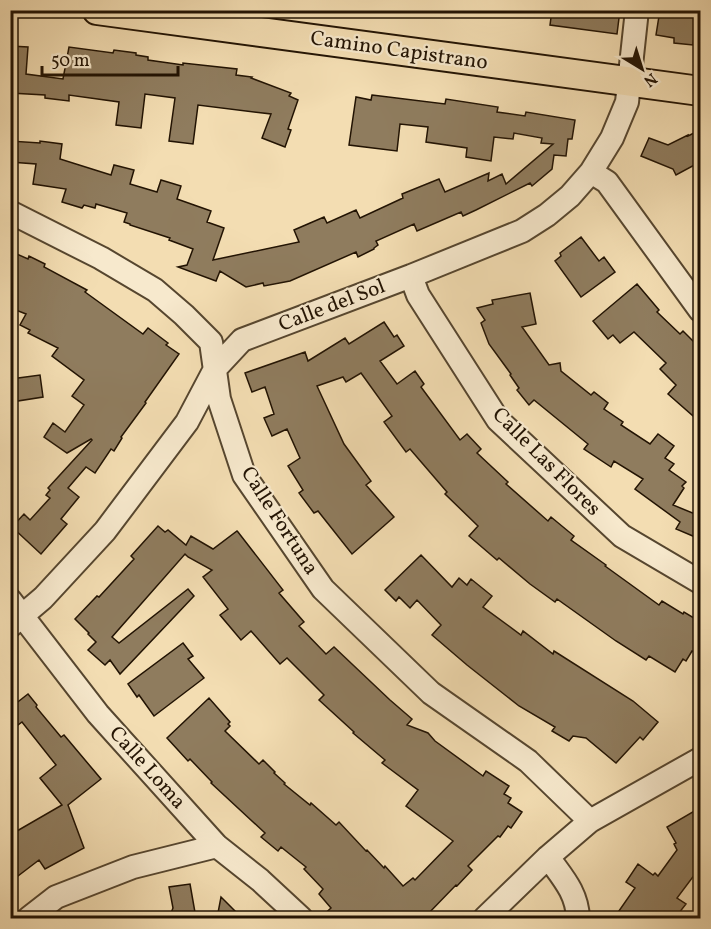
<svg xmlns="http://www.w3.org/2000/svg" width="711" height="929" font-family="Vollkorn,serif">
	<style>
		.building { fill: #8f7c5e; stroke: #221303; stroke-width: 1.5 }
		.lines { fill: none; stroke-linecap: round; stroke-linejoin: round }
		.minor-casing { stroke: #56462f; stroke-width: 26 }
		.major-casing { stroke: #221303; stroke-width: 32 }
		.minor { stroke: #f7e9cd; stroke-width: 22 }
		.major { stroke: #f3ddb2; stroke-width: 28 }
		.labels { text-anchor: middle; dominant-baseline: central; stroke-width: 4.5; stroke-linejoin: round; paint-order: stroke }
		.street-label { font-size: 21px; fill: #221303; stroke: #f7e9cd }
	</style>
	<rect width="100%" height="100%" fill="#f3ddb2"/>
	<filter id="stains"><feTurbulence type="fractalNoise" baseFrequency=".00333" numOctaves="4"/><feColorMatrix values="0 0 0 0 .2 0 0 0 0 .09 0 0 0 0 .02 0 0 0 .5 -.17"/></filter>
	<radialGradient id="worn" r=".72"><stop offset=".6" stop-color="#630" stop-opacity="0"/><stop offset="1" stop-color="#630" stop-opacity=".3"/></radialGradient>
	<path class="building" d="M552,10H620L617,34L550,25Z
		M660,10H698L693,45L674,43V38L656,35Z
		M10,46L28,47L26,74L63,79L69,47L113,53L114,50L136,53V55L148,57V60L183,65V63L237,69L236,75L252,77L251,78L291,93L289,96L298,100L288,129L291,130L285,147L262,138L271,114L198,105L193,144L169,141L175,98L145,94L141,128L116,125L119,102L69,95V101L45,98V95L10,93Z
		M372,95L445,104L446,99L498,107L497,112L525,116L526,112L575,120L572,139H568L566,156L554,155L552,169L532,186L530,183L476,210L463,216L461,212L417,231L414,224L376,241L378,245L374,248V249L358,257L356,252L290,281L264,286L263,283L246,287L220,271L216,281L178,267L187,265L193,249L169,240L170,238L130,225V224L124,222L127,213L96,204L95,208L84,205L82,208L62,202L66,189L33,184L36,164L10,162V141L40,143V141L62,144L60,159L111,175L114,165L134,170L130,184L157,192L161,180L181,186L177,199L211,211L207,222L224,228L213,260L299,242L294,230L324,217L327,223L356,210L360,218L403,198L402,194L439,179L445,192L489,173L488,181L502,174L506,184L553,144L541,143L542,138L514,133L513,139L494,137L491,161L466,157L467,148L426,142L428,127L400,124L397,151L349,145L356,97L371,100Z
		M700,130V162L676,175L673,169L641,156L649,138L668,145L688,135V136Z
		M581,237L599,261L604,257L615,272L581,297L555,261L561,256L560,253Z
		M10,251L28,259L29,256L45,264L44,267L87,290L85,292L143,334L148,328L168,343L166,345L179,354L145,402L146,403L121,437L122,438L114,451L111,449L95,473L86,467L68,488L79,497L61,519L67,524L41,554L12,527L24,514L30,520L50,498L46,495L50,490L48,488L92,440L91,439L67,453L44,437L53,423L65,432L84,405L72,396L84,380L52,356L58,348L28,333L30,330L20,325L26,314L13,309L15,306L12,304L17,294L10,291Z
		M637,284L659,310L657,312L680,334L683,331L700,348V422L668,394L676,385L660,369L666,363L634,332L620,343L613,335L608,339L593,321Z
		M530,293L536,324L522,327L549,365L560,363L561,371L591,395L594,392L608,403L604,409L623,422L621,425L650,444L658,434L674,446L665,458L674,464L669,470L686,482L682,486L684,488L673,505L700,516V539L676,529L680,522L635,489L643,479L614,461L611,467L584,449L588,444L534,400L529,405L517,390L519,388L510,375L511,374L489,344L481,323L485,320L477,308L493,304L492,300Z
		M384,322L394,337L397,335L404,346L380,361L397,384L415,371L424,384L421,387L460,440L467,434L481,449L477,453L508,482L506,484L548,521L551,517L574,536L571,540L606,565L605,566L659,605L662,601L683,614L684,612L699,621L696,627L700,630V645L696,653L692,651L686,661L683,659L675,672L649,656L646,660L616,641L557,599L555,602L530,584L499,558L497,560L469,536L478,526L445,494L447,492L410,449L406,452L384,422L392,416L361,373L346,382L343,377L317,386L344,444L371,481L366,485L394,517L352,554L318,511L314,513L299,493L303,490L288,466L300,458L287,429L272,436L264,418L274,414L265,387L252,392L245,373L305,352L308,361L345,338L349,344Z
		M40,375L43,397L11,402V379Z
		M158,526L165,532L168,530L186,545L191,536L213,549L237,531L238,532L283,590L279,593L304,622L299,626L326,654L334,647L390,700L412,719L407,725L428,733L435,741L483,776L486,771L509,786L504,794L511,798L508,803L522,812L511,828L508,826L500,837L498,836L468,866L472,870L457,886L456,885L424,918H320L331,908L319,894L323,889L304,869L306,867L281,847L278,851L261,837L265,833L211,783L212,782L190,759L188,761L167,738L209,698L230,722L228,724L230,726L225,731L259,764L263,760L275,772L274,773L285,783L284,784L310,805L311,803L336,825L339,822L366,851L367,850L384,868L385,866L403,886L413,878L415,880L453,841L406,806L418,790L382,763L385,760L353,733L354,732L319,700L324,695L287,658L280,664L251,631L241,640L220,615L228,609L203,577L212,570L188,557L185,554L112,637L119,643L188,589L194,596L120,674L110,660L105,665L88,650L96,642L88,634L89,633L75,619L97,596L99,597L134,559L131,556Z
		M421,555L452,587L459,578L467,585L471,579L492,596L483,607L521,635L523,631L553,654L554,651L633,701L658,722L643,740L640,737L616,763L586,738L573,736L569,741L552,731L555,727L519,706L467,665L432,635L441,625L417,600L410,608L399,597L396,601L385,590Z
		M183,643L193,656L188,659L204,678L154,716L139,695L137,697L128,684Z
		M28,694L37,705L36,707L61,737L64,735L101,779L68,805L84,848L45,869L39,860L10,882V835L62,805L40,778L56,765L22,722L10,731V708Z
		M696,810L700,819V871L695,874L677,898L686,904L675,918H614L635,888L626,882L638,864L653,875L655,873L658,876L677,850L674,844L676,843L667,827Z
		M190,884L196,918H169L173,908L169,887Z
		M221,897L242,918H217Z"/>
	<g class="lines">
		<defs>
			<path id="minor" d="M591,172L607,182L700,310
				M10,212L101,258L155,290L184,315L211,342L219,399L244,475L323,589L431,693L528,761L590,821
				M411,276L418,295L498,420L622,536L700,582
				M10,600L98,714L217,846L260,880L301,918
				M10,626L43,598L105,531L187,422L215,369L242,340L411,276L522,231L547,215L570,196L591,172L612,138L627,102L637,10
				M548,857C562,877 577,892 578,918
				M29,918L56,897L133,867L217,846
				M485,918L548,857L590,821L700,759"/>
			<path id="major" d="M97,10L700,91"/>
		</defs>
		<use href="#minor" class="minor-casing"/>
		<use href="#major" class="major-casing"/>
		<use href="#minor" class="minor"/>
		<use href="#major" class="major"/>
	</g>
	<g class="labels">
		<g class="street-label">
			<text transform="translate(399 51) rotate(8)">Camino Capistrano</text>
			<text transform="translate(332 306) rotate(-21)">Calle del Sol</text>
			<text transform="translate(546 462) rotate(45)">Calle Las Flores</text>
			<text transform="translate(279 521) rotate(57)">Calle Fortuna</text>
			<text transform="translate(147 768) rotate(48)">Calle Loma</text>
		</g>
	</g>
	<rect width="711" height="929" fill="none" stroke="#f3ddb2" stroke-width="36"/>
	<rect x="12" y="12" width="687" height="905" fill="none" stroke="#221303" stroke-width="3"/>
	<rect x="18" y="18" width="675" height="893" fill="none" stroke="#221303" stroke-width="1.5"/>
	<g transform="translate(642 69) rotate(142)" stroke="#f7e9cd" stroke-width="4.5" paint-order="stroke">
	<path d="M0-4.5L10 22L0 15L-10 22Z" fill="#221303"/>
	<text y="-9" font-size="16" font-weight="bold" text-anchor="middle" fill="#221303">N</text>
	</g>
	<path d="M42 66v9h136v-9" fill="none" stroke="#221303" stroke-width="3"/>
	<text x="51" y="66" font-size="18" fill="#221303" stroke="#f7e9cd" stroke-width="4.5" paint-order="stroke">50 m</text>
	<rect width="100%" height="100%" filter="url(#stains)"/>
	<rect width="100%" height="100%" fill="url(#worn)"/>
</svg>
